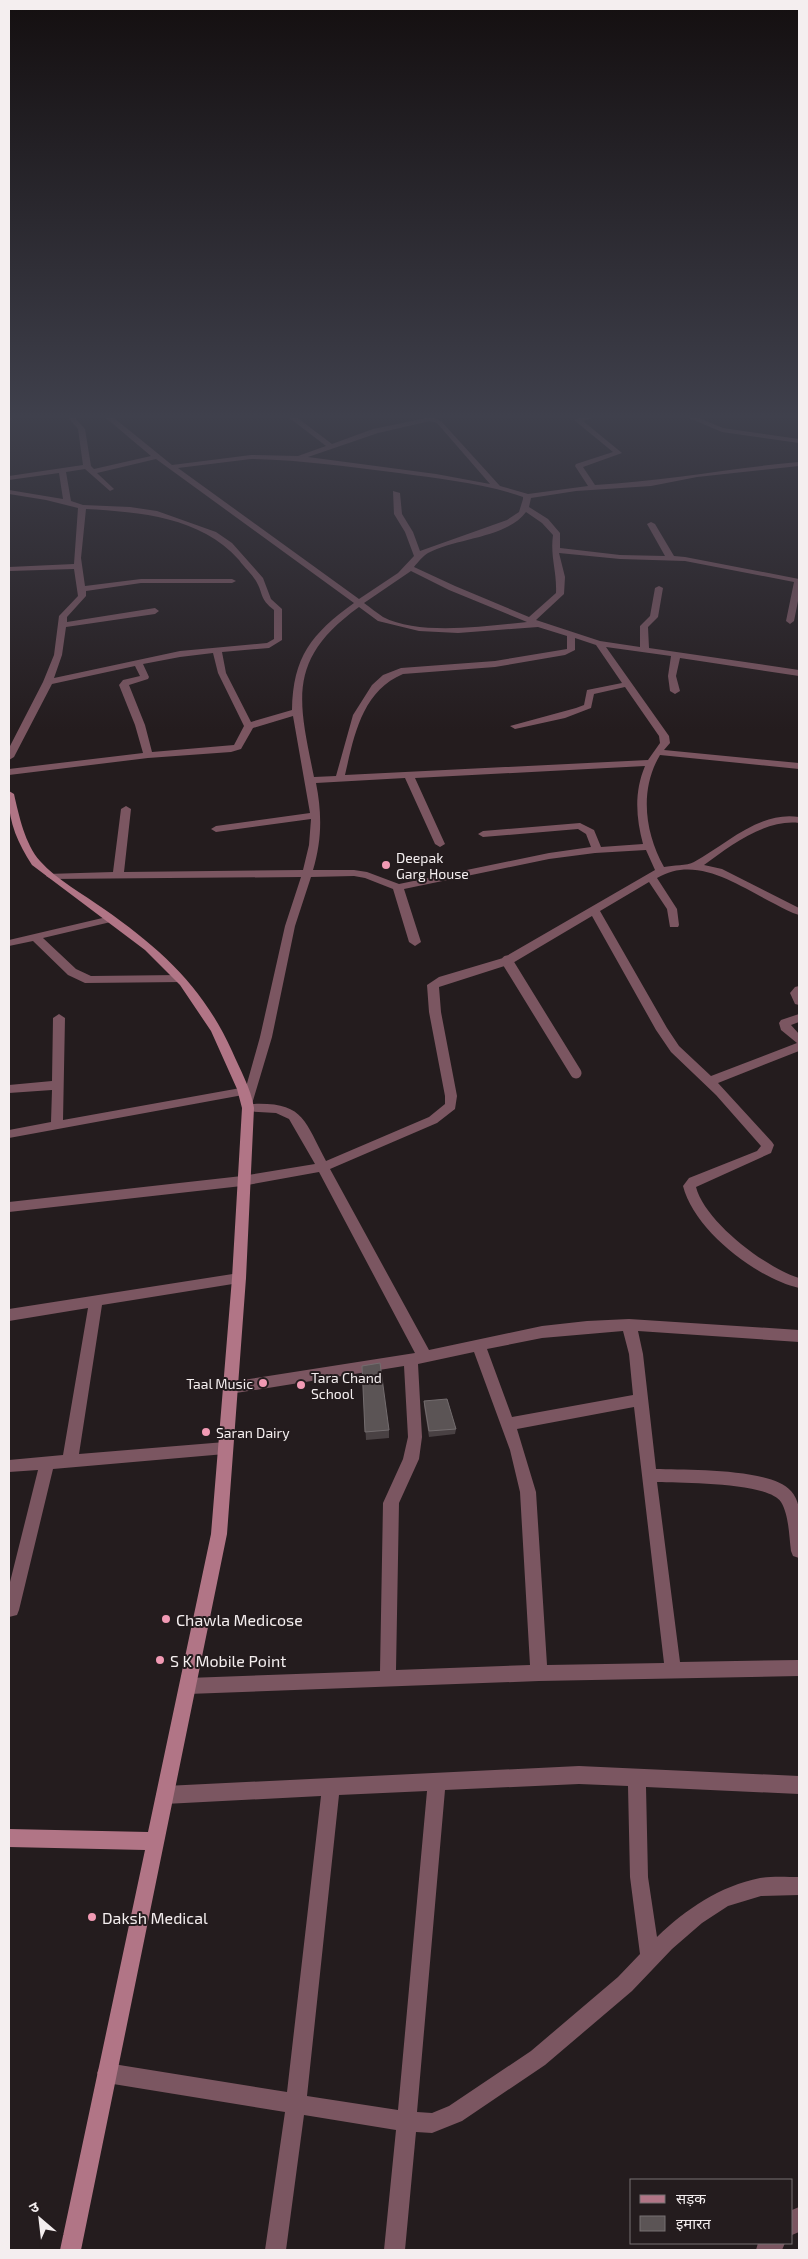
<svg xmlns="http://www.w3.org/2000/svg" width="808" height="2259" font-family="'Exo 2','Noto Sans Devanagari',sans-serif">
	<style>
		.lines { fill: none; stroke-linecap: round; stroke-linejoin: round }
		.lane { stroke: #7b5661; stroke-width: 11 }
		.street { fill: #7b5661; fill-rule: evenodd }
		.secondary { fill: #b17586; fill-rule: evenodd }
		.wall { fill: #494143 }
		.building { fill: #5b5455; stroke: #736c6e }
		.poi-dot { fill: #f19ab4; stroke: #241c1e; stroke-width: 2 }
		.labels { text-anchor: middle; dominant-baseline: central; stroke-width: 4; stroke-linejoin: round; paint-order: stroke }
		.poi-label { font-size: 14px; fill: #f4eeef; stroke: #241c1e; text-anchor: start }
		.near-poi-label { font-size: 16px; fill: #f4eeef; stroke: #241c1e; text-anchor: start }
	</style>
	<rect width="100%" height="100%" fill="#241c1e"/>
	<g class="lines">
		<path class="lane" d="M507,961L576,1073"/>
		<path class="street" d="M64,413H71L85,429L91,466L94,469L151,456L100,413H108L172,465L251,455L298,456L326,446L283,413H291L332,444L373,429L431,417L441,421L500,486L528,494L588,486L575,466L576,464L613,452L574,420L593,413H605L583,421L622,453L583,467L595,485C664,481 731,468 799,462V466L697,477L651,486L576,491L531,498L529,507L548,519L560,533V548L620,555L665,556L647,524L651,522L655,524L674,556L685,557L799,579V596L794,621L790,624L786,621L794,582L685,561L620,559L559,553L565,577L564,594L536,620L600,641L640,647V626L650,616L655,588L659,586L663,588L658,617L648,627L649,648L799,670V676L680,658L676,676L680,691L675,694L670,691L668,676L671,656L606,647L669,736L670,743L664,750L799,763V769L660,755C639,790 645,833 664,867C673,865 687,866 694,862C727,844 759,811 799,817V823C765,819 730,846 704,865L722,869L799,908V915C791,913 783,908 775,904C739,886 697,854 657,878L677,909L679,925L678,927H670L667,909L649,882L600,911L667,1028L679,1046L711,1076L797,1043L781,1030L779,1023L781,1020L799,1014V1022L791,1025L799,1034V1051L718,1083L772,1142L774,1145L771,1153L696,1187C705,1222 766,1268 799,1278V1288C756,1278 694,1230 683,1186L689,1178L757,1151L761,1146L716,1095L671,1052L656,1030L592,916L511,964L439,987L441,1012L457,1096L455,1109L437,1123L330,1169L429,1350L542,1326L587,1321L629,1319L799,1330V1342L638,1331L643,1354L656,1469C686,1470 771,1468 791,1491C805,1506 800,1539 799,1558L793,1556L791,1551C789,1536 789,1515 781,1502C768,1482 682,1483 657,1482L680,1662L799,1660V1676L539,1681L188,1694L182,1692L180,1686L182,1680L188,1678L380,1671L383,1503L403,1459L408,1437L404,1366L230,1394L225,1392L223,1388L225,1384L230,1382L415,1353L319,1172L242,1186L9,1212V1202L242,1176L315,1164L289,1119L276,1113L244,1111L241,1102L243,1095L9,1138V1130L51,1122L52,1090L9,1093V1085L52,1081L53,1018L59,1014L65,1018L63,1120L246,1087L260,1037L285,926L301,877L51,879L46,876L47,874L113,872L121,809L126,806L131,809L124,872L303,870L309,845L311,819L216,832L211,829L216,826L310,813L293,716L253,728L241,749L231,752L148,758L9,775V769L143,753L135,725L119,685L123,680L140,676L135,666L52,684L14,757L9,760V748L43,682L54,655L59,616L78,596L74,569L9,571V567L74,564L78,508L46,500L9,494V490L63,499L59,473L9,480V476L83,465L78,429ZM430,421L437,423L490,484L436,474L308,457L378,433ZM156,459L354,603C311,634 293,657 292,710L251,722L226,673L222,652L269,648L282,640V609L271,599L263,578L232,543L216,532L157,511L130,507L83,505L71,501L66,472L85,469L110,491L114,489L97,473ZM251,459C301,460 350,467 399,473C440,479 484,483 523,497V499L519,512L507,520L420,551L413,532L402,514L400,493L393,491L394,514L405,532L414,556L398,573L359,599L178,468ZM86,509C140,512 201,517 239,560C244,567 252,574 256,581C264,595 259,598 274,610V639L267,643L180,651L54,678L62,655L66,627L155,614L159,611L155,608L67,622V617L86,596V591L141,583H232L236,581L232,579H141L85,586L81,558ZM526,512L542,523L553,535C550,557 557,571 556,593L529,617L455,586L414,567C418,562 423,556 428,553C456,538 507,538 526,512ZM411,571L449,590L527,622C487,626 419,636 383,617C377,613 371,608 364,603ZM359,607L378,621L419,631L458,633L538,627L567,636V649L495,661L401,668L383,675L372,685L353,715L336,776L314,777C298,699 287,659 359,607ZM575,638L596,645L622,683L587,690L584,705L576,708L510,726L515,729L565,718L591,708L594,694L625,687L659,736L660,743L648,760L345,775C354,736 362,691 403,674L495,667L565,655L575,650ZM213,653L218,673L244,726L234,745L152,752L145,725L129,685L148,679L149,677L143,664L180,657ZM645,766C634,792 636,818 643,844L601,847L594,830L580,823L483,831L478,834L483,837L578,829L586,834L591,847L549,853L399,884L367,872L354,870H313C322,840 322,813 316,783L405,778L435,844L440,847L445,844L415,778ZM646,850L655,870L503,958L439,977L427,985L429,1012L445,1096V1104L429,1117L326,1161C304,1120 304,1102 252,1104L272,1037L295,926L311,877L354,876L365,878L393,889L409,942L415,946L421,942L404,889L549,859L595,853ZM623,1331L629,1354L633,1395L512,1417L487,1349L542,1338ZM474,1352L510,1450L520,1492L530,1665L396,1670L399,1503L419,1459L422,1437L418,1364ZM634,1407L664,1663L547,1665L536,1492L517,1429Z
			M677,413H687L723,428L799,439V443L722,432Z
			M111,916L116,919L115,921L43,938L76,969L91,976L179,975L185,979L183,982L85,983L68,975L33,941L9,946V940Z
			M799,986V1005L795,1004L790,993L795,987Z
			M239,1273L244,1274L246,1278L244,1282L239,1283L102,1305L79,1454L225,1442L230,1443L232,1448L230,1453L225,1454L53,1469L19,1610L17,1615L9,1617V1586L38,1470L9,1472V1460L63,1455L88,1308L9,1321V1309Z
			M579,1766L799,1776V1794L646,1787L648,1877L657,1937C686,1909 720,1886 760,1878C772,1876 787,1877 799,1877V1895L761,1896L728,1906L702,1923L672,1949L632,1991L545,2065L462,2121L432,2133L416,2132L405,2250H384L396,2130L304,2115L286,2250H265L285,2112L107,2083L100,2080L97,2073L100,2066L107,2063L287,2092L321,1796L165,1804L159,1801L156,1795L159,1789L165,1786ZM579,1784L628,1786L630,1877L640,1954L618,1977L531,2051L449,2106L432,2113L417,2112L445,1790ZM427,1791L398,2110L307,2096L339,1795Z
			M799,2207V2232L792,2235V2210Z
			M758,2243H785L782,2250H756Z"/>
		<path class="secondary" d="M9,413H16L9,422Z
			M9,791L14,794C19,816 25,844 40,861C57,880 83,894 104,909C161,949 203,987 232,1051C240,1070 251,1088 254,1108L246,1278L227,1534L81,2250H60L145,1850L9,1847V1829L148,1832L211,1534L232,1278L242,1108L237,1089L211,1031L180,985L145,950L32,865C17,842 7,819 9,791Z"/>
	</g>
	<path class="wall" d="M362,1366L389,1430V1438L366,1440Z
		M424,1401L456,1429L455,1434L429,1437L424,1406Z"/>
	<path class="building" d="M380,1363L389,1430L365,1432L362,1366Z
		M447,1399L456,1429L429,1431L424,1401Z"/>
	<linearGradient id="sky" x2="0" y2="1"><stop stop-color="#140f10"/><stop offset="0.57" stop-color="#3f404c"/><stop offset="1" stop-color="#3f404c" stop-opacity="0"/></linearGradient>
	<rect width="808" height="730" fill="url(#sky)"/>
	<g class="poi-dot">
		<circle cx="386" cy="865" r="5"/>
		<circle cx="263" cy="1383" r="5"/>
		<circle cx="301" cy="1385" r="5"/>
		<circle cx="206" cy="1432" r="5"/>
		<circle cx="166" cy="1619" r="5"/>
		<circle cx="160" cy="1660" r="5"/>
		<circle cx="92" cy="1917" r="5"/>
	</g>
	<g class="labels">
		<g class="poi-label">
			<text x="396" y="857">Deepak<tspan x="396" dy="16">Garg House</tspan></text>
			<text x="311" y="1377">Tara Chand<tspan x="311" dy="16">School</tspan></text>
			<text x="253" y="1383" text-anchor="end">Taal Music</text>
			<text x="216" y="1432">Saran Dairy</text>
		</g>
		<g class="near-poi-label">
			<text x="176" y="1619">Chawla Medicose</text>
			<text x="170" y="1660">S K Mobile Point</text>
			<text x="102" y="1917">Daksh Medical</text>
		</g>
	</g>
	<rect width="808" height="2259" fill="none" stroke="#f4eeef" stroke-width="20"/>
	<rect x="630" y="2179" width="162" height="65" fill="#241c1e" stroke="#777072"/>
	<rect x="640" y="2195" width="25" height="8" fill="#b17586" stroke="#777072"/>
	<text x="676" y="2204" font-size="15" fill="#f4eeef">सड़क</text>
	<rect x="640" y="2216" width="25" height="15" fill="#5b5455" stroke="#777072"/>
	<text x="676" y="2229" font-size="15" fill="#f4eeef">इमारत</text>
	<g transform="translate(40 2219) rotate(332)" stroke="#241c1e" stroke-width="4" paint-order="stroke">
	<path d="M0-4L9 19L0 12L-9 19Z" fill="#f4eeef"/>
	<text y="-8" font-size="14" font-weight="bold" text-anchor="middle" fill="#f4eeef">उ</text>
	</g>
</svg>
